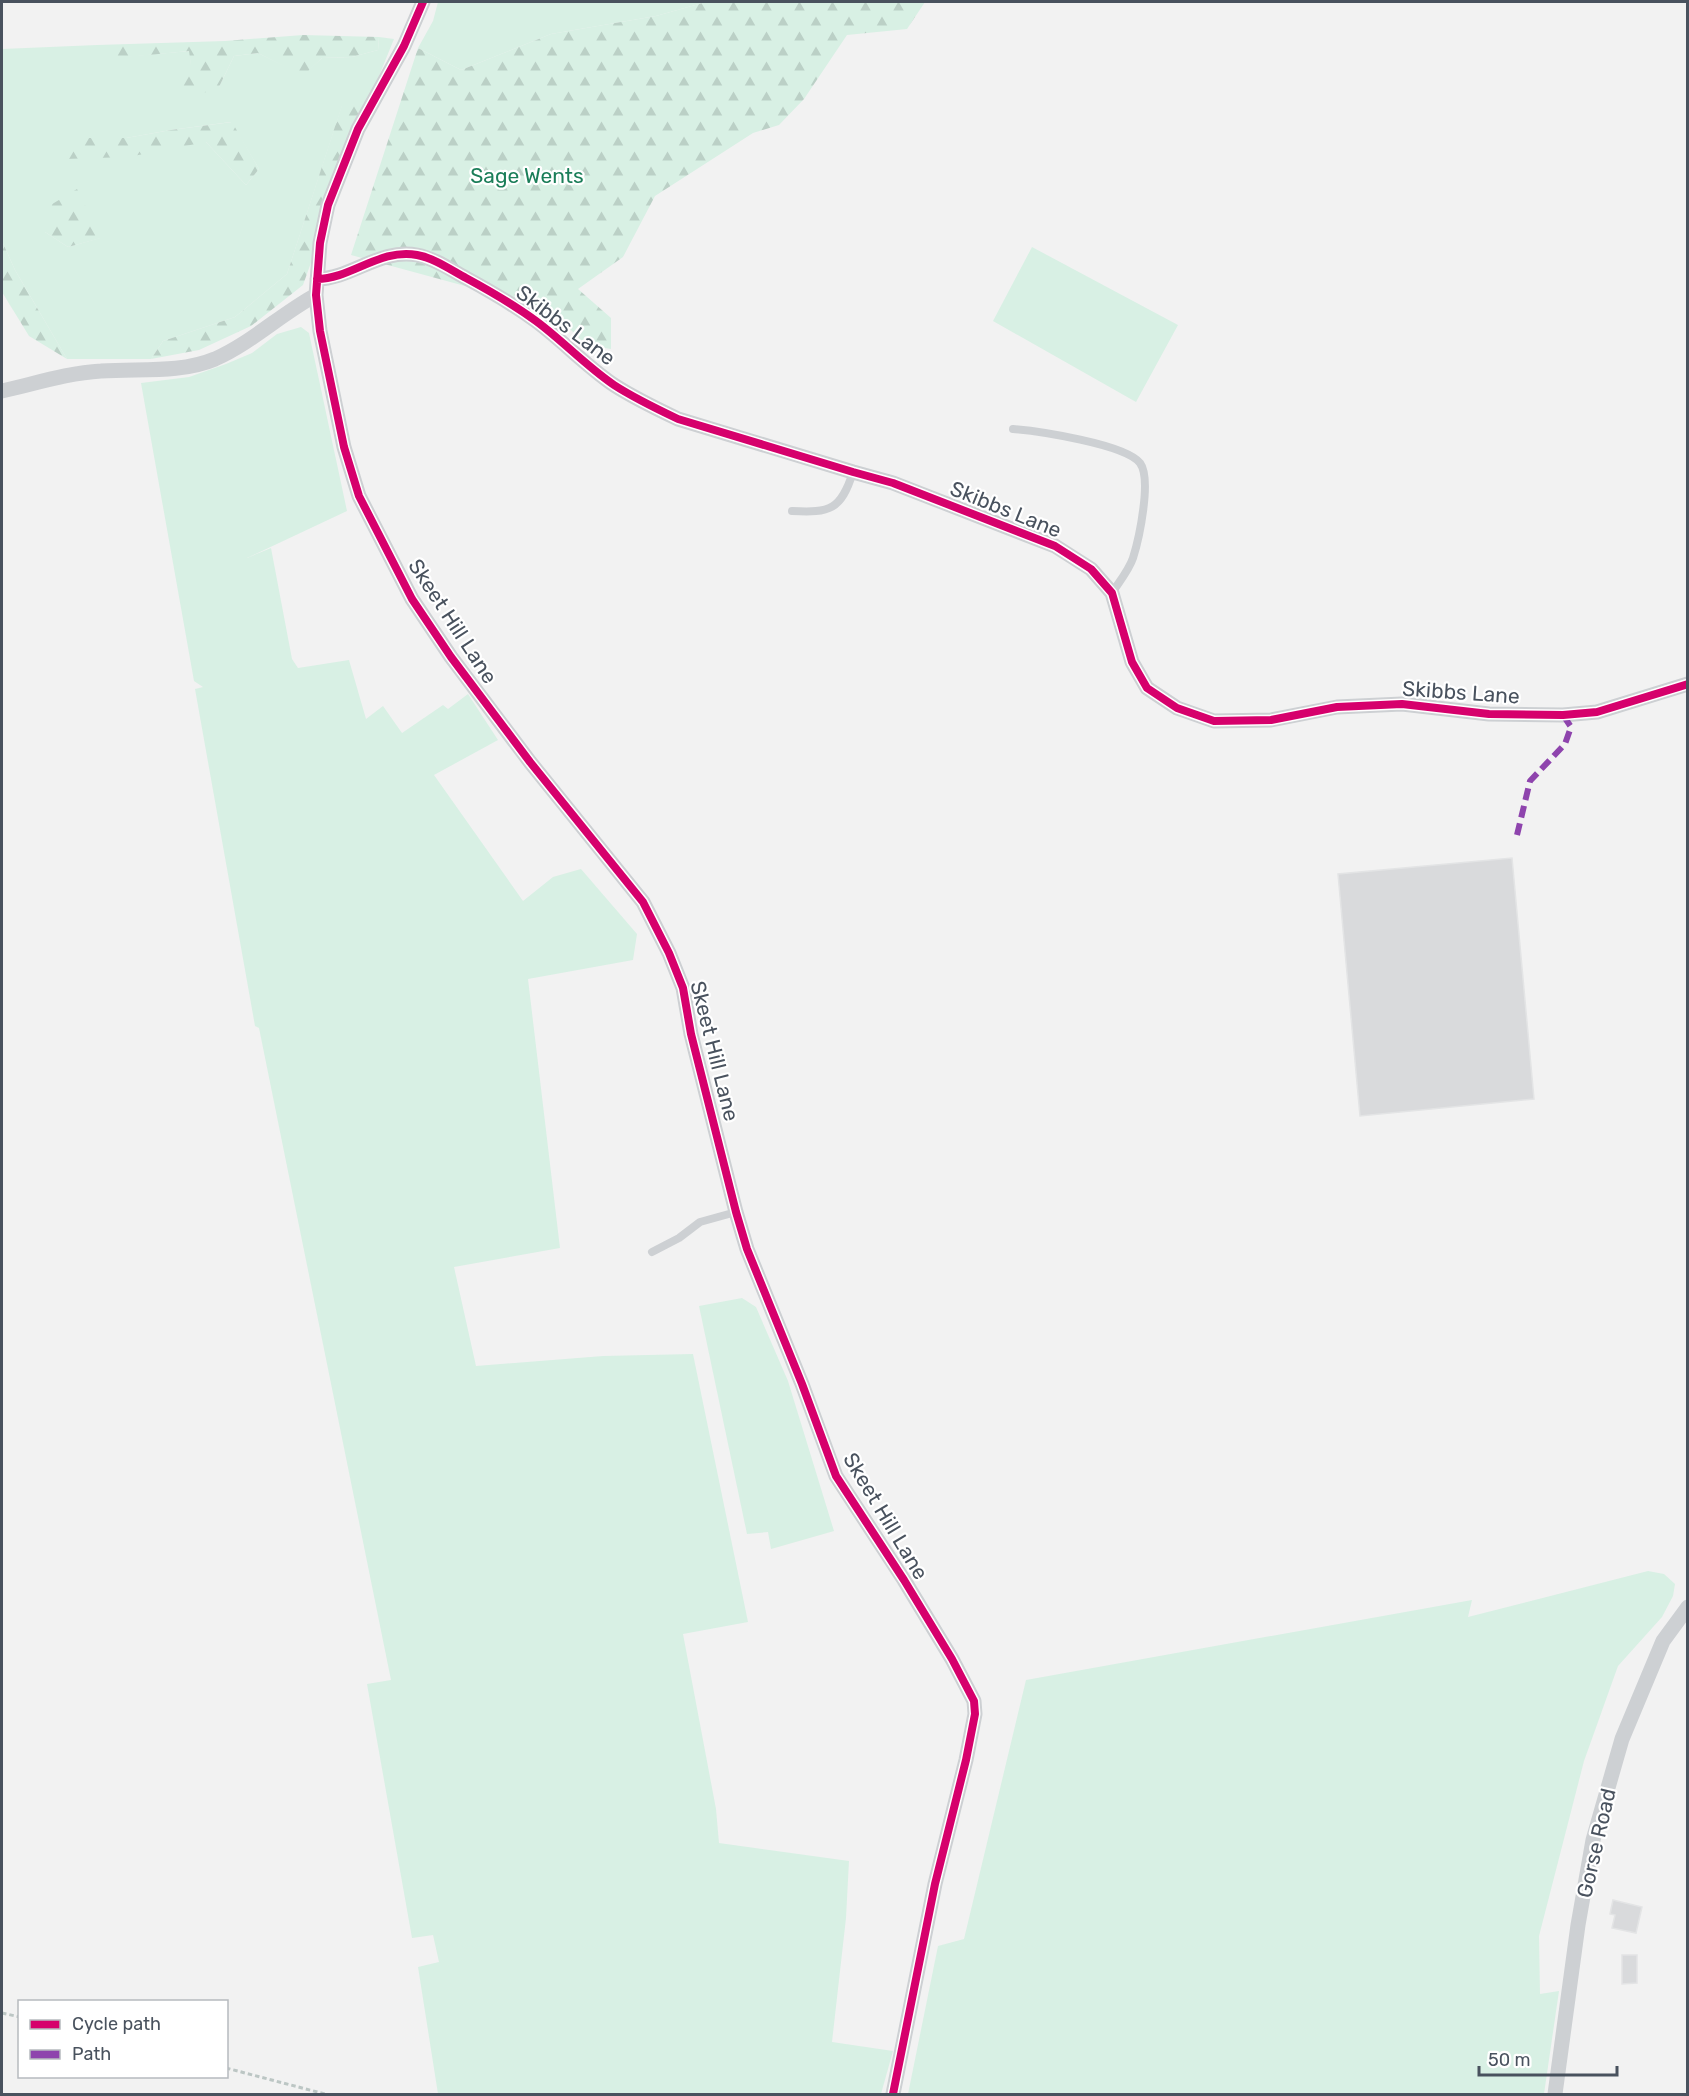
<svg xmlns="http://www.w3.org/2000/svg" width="1689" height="2096" font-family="Rubik,sans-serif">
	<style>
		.grass { fill: #d8f0e4; fill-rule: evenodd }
		.forest { fill: url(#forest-firs) }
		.building { fill: #d9dadc; stroke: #e3e4e5; stroke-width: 1.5 }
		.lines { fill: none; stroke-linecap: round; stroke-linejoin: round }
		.path { stroke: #bcc6c4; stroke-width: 3; stroke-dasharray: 4.5 3; stroke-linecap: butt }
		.lane { stroke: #cdd0d3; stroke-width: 8 }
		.street { stroke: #cdd0d3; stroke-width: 15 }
		.quiet { stroke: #8e44ad; stroke-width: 6; stroke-dasharray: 12 6; stroke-linecap: butt }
		.cycleway-casing { stroke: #fff; stroke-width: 11 }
		.cycleway { stroke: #d6006c; stroke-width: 8 }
		.labels { text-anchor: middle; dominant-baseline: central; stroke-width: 4.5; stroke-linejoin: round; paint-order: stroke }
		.park-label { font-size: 21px; fill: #1b7e59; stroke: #fff }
		.street-label { font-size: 21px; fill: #49525e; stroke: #fff }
	</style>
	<defs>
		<pattern id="forest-firs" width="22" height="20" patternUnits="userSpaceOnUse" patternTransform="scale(1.5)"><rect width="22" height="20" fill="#d8f0e4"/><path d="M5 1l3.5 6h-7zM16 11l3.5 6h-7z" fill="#bbd0c6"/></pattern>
	</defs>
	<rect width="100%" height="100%" fill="#f2f2f2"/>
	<path class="grass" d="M438,2H706L656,16L551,34L461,70L418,48L433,21Z
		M379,37L394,39L368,103L342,106L287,274L235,317L163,341L151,359H67L15,270L2,241V49L97,45L98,59L190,51L191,65L219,87L234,56L258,53L303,75L322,58L352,57L378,50ZM231,122L259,169L246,185L206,142L80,138H126L171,130ZM45,232L100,238L68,247Z
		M1032,247L1178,325L1136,402L993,321Z
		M301,327L309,333L347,511L247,558L271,548L292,659L298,668L349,660L366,719L383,706L402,733L443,705L448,709L468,694L498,740L434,775L523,901L553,877L581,869L637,934L633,960L528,979L560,1248L454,1267L476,1366L603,1356L693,1354L748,1622L683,1634L716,1809L719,1843L849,1861L846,1918L832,2042L893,2051L881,2094H438L418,1967L439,1962L433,1935L412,1938L367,1684L391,1680L259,1028L255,1026L195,689L203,687L194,681L141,383L189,377L226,364L252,353L277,334Z
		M742,1298L756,1307L788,1381L834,1531L771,1549L768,1532L747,1534L699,1306Z
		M1648,1571L1664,1574L1675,1584L1673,1596L1662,1617L1618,1666L1584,1761L1539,1936L1540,1994L1559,1991L1544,2094H908L938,1946L964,1939L1026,1680L1472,1600L1468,1617Z"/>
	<path class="forest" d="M706,2H925L907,29L847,35L804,99L779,125L753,133L655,196L623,257L578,289L611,318V349L586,345L550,309L351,255L418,48L461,70L551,34L656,16Z
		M303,35L379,37L378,50L352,57L322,58L303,76L258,53L234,56L219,87L188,99L172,81L191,65L189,51L97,60V45L225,41Z
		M368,103L303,285L251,326L199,350L151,359L163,341L235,317L287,274L342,105Z
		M232,122L259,169L246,185L206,142L128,157L64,159L80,138H126L171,130Z
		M77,189L101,238L68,247L45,232L49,206Z
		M2,241L15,270L67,359L29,336L2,292Z"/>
	<path class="building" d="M1512,858L1534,1099L1360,1116L1338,874Z
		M1613,1900L1642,1907L1636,1933L1612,1928L1615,1915L1610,1914Z
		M1622,1955H1637V1983L1622,1984Z"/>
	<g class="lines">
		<path class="path" d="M2,2013L20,2017
			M226,2068L325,2094"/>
		<path class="lane" d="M1013,429C1038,431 1125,444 1140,463C1152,479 1139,539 1133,558C1129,570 1119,582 1112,593
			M792,511C830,513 841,510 853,472
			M652,1252L679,1238L700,1222L736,1212"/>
		<path class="street" d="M423,2L404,46L358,129L328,205L320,243L316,295L320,331L344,447L359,496L412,599L451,657L530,762L643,902L669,953L683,988L691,1034L736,1212L747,1249L802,1384L836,1476L904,1580L952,1659L974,1701L975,1714L966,1760L935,1884L893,2094
			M317,279C351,279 380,248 417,255C434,258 451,270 466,278C490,291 514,305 536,321C563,341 586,366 614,385C634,398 657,409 678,419L853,472L893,483L1055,546L1091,569L1112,593L1132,662L1147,688L1177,708L1214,721L1271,720L1337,707L1402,704L1489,714L1563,715L1597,712L1688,684
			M2,391C34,384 67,373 101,371C138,368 179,374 215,359C251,343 281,314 316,295
			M1555,2094L1578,1925L1593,1840L1622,1739L1663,1641L1688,1607"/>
		<path class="quiet" d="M1517,835L1530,781L1565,744L1571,727L1563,715"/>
		<defs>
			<path id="cycleway" d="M423,2L404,46L358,129L328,205L320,243L316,295L320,331L344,447L359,496L412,599L451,657L530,762L643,902L669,953L683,988L691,1034L736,1212L747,1249L802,1384L836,1476L904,1580L952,1659L974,1701L975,1714L966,1760L935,1884L893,2094
				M317,279C351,279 380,248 417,255C434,258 451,270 466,278C490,291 514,305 536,321C563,341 586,366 614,385C634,398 657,409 678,419L853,472L893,483L1055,546L1091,569L1112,593L1132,662L1147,688L1177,708L1214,721L1271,720L1337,707L1402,704L1489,714L1563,715L1597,712L1688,684"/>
		</defs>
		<use href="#cycleway" class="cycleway-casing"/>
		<use href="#cycleway" class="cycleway"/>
	</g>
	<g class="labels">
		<g class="park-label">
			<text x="527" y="175">Sage Wents</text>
		</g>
		<g class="street-label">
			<text transform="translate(566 325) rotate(37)">Skibbs Lane</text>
			<text transform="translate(1006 509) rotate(22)">Skibbs Lane</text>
			<text transform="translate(453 621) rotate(57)">Skeet Hill Lane</text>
			<text transform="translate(1461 692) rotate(4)">Skibbs Lane</text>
			<text transform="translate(715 1051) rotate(76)">Skeet Hill Lane</text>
			<text transform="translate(886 1516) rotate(59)">Skeet Hill Lane</text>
			<text transform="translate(1596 1843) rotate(-77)">Gorse Road</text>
		</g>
	</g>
	<rect width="1689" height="2096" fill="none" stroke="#49525e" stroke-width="6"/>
	<rect x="18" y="2000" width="210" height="78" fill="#ffffff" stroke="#b6babf" stroke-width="1.5"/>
	<rect x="30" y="2020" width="30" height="9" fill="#d6006c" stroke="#b6babf" stroke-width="1.5"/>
	<text x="72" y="2030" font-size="18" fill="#49525e">Cycle path</text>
	<rect x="30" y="2050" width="30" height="9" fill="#8e44ad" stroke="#b6babf" stroke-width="1.5"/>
	<text x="72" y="2060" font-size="18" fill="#49525e">Path</text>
	<path d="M1479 2066v9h138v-9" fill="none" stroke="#49525e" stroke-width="3"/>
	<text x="1488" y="2066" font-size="18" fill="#49525e" stroke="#ffffff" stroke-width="4.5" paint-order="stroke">50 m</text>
</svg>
